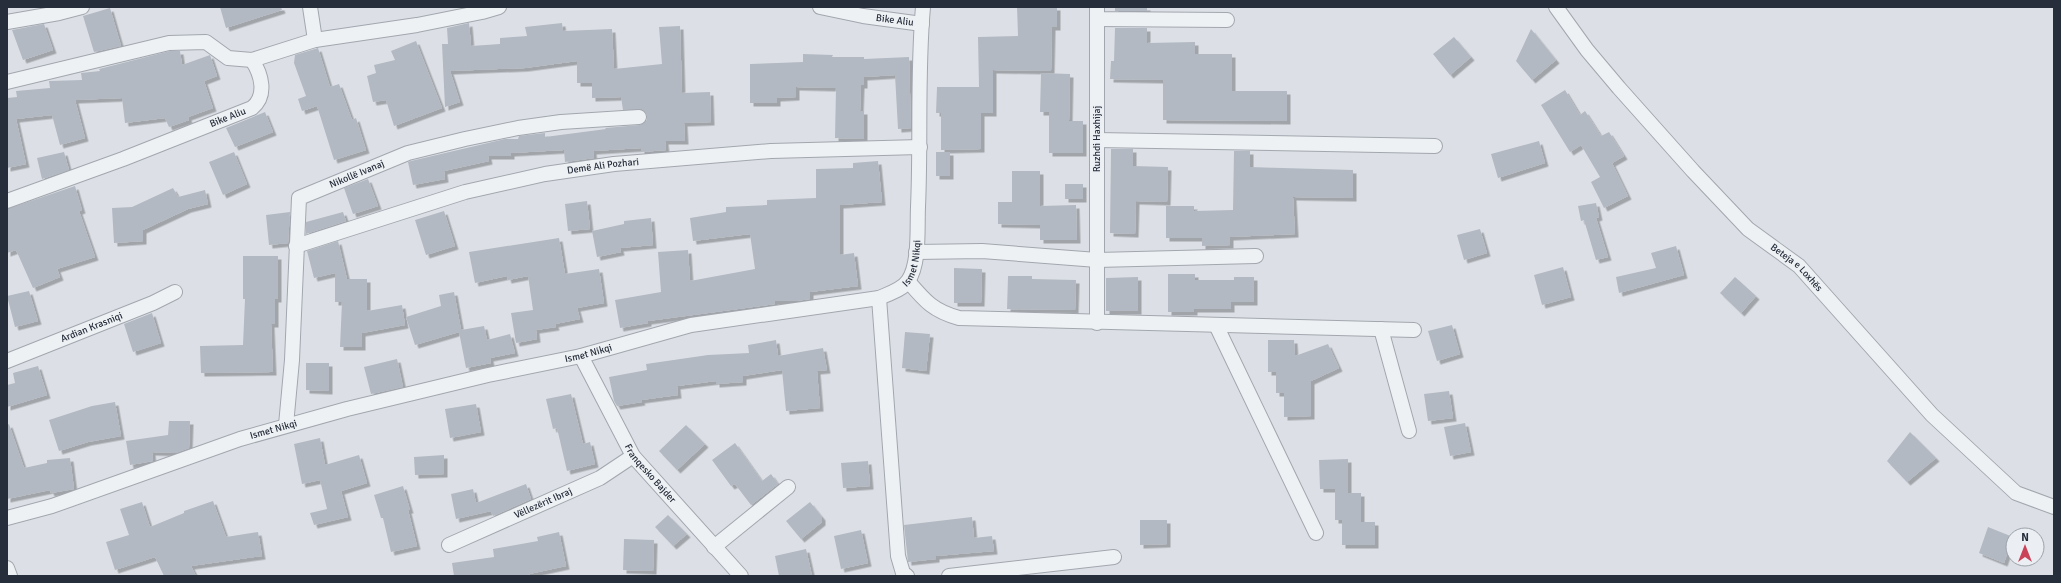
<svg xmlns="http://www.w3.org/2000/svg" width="2061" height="583" font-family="Signika,sans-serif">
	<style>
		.building { fill: #b3b9c2; filter: url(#shadow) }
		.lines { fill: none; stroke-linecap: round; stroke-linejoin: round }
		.minor-casing { stroke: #a2a7af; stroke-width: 16 }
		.minor { stroke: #eef1f4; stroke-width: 14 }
		.labels { text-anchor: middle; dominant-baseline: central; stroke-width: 3.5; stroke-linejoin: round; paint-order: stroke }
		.street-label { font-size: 10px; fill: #262e3b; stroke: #ebeff4 }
	</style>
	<defs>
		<filter id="shadow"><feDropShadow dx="3.5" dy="3.5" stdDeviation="0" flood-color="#0004"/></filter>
	</defs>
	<rect width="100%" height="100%" fill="#dce0e6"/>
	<path class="building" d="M220,7H281L282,10L226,28Z
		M1017,7H1057V27H1052L1051,71L993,70V113H981V149L941,150V113H936L937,87H979L978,37L1018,36Z
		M1115,7H1147V11H1115Z
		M110,8L121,46L94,52L83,16Z
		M469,23L471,46L500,44V38L527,36L525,27L562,23L563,31L612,29L614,69L662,64L659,27L680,26L682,93L710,92L711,122L684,123L685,141H665L666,150L641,152V148L593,151L594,158L565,162L564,150L511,153V156H488L489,161L444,171L445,179L413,185L408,162L411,161L505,139H518L519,136L545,133V137L606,129L605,128L640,125L647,120L646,113L642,109L623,110L621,97L592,98V83H577V61L525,68L450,71L460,102L445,107L442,44H448L447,28Z
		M44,24L53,50L23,60L12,30Z
		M1115,28H1147V43L1195,42V54H1232V91H1287V121L1163,120V80L1110,79L1111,61H1114Z
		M1531,29L1556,60L1532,80L1516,61Z
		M1454,37L1471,57L1450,75L1433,54Z
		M416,41L442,108L394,126L386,100L373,102L367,76L376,73L374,65L395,60L391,51Z
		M318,48L330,87L339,84L352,120L356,118L366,150L334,160L317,106L302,111L298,99L306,96L294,63L295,55Z
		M170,51H180L182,65L210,55L217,76L204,81L213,108L188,117L189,120L169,127L165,118L125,123L122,98L75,100L85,138L60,145L52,115L16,119L26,164L7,168V98L17,97L16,91L50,88L49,81L82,80L81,73L100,71L99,69Z
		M803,54L833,55L832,57H864V59L909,57L911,128L898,129L895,75L864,77V85H861L860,111H864V139L835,138L836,88L796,87V97L777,98V103H750V64L803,62Z
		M1041,73L1070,74L1069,121H1083V153H1049V112H1040Z
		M1565,90L1580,115L1585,111L1601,136L1609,132L1624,156L1612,163L1628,196L1604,208L1591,182L1600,177L1581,145L1570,152L1541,105Z
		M265,112L273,132L235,147L226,128Z
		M1539,141L1545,163L1498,178L1491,154Z
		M1111,149H1133V166L1168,167L1167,202L1136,201L1135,234L1110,233Z
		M1234,151H1250V167L1353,170V198L1293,197L1295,234L1230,237V245L1202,246V238H1166V206H1194V211L1233,210Z
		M64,152L69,170L42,179L37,158Z
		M234,152L247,184L223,195L209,162Z
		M936,152H950V176H936Z
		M878,161L882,202L840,205V255L854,253L858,286L810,292V299L796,301H774L775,304L648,321V323L620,328L615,300L661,292L658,252L688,250L690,281L755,269L750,234L693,241L690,218L726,212V207L767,205V200L816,198V169L853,168V163Z
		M1012,171H1040V206L1076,205L1077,240H1040V225L998,224V202H1012Z
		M368,179L378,206L353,214L344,188Z
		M1065,184H1083V199H1065Z
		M75,186L82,210L79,211L95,257L57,269L60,277L33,288L16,250L7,253V209Z
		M173,188L178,197L205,190L208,204L188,209L143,230V241L114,243L112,208L132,207Z
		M587,201L590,229L568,231L565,204Z
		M1596,203L1599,217L1596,218L1608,257L1596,260L1584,220L1581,221L1578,206Z
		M444,211L455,246L426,255L415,220Z
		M290,212L288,243L269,245L266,215Z
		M343,212L346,221L306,234V222Z
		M651,218L653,245L620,248L621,252L597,257L592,231L624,224V221Z
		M1480,229L1487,253L1464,260L1457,235Z
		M559,238L565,274L599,269L604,303L577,308L580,319L555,324L556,327L536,330L537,339L516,343L511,313L533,310L528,276L508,280L507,276L475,283L469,252Z
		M338,241L347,279H367V311L402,305L405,325L362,333V347H340L342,302H335V273L314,278L307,251Z
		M1676,246L1684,275L1619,293L1616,277L1656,268L1651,253Z
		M243,256H278V299H275V324H271L273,372L201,373L200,346L243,345L245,299H243Z
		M1563,267L1571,297L1542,305L1534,275Z
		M954,268L982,269L981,303H954Z
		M1168,274H1195V280H1234V277H1254V302H1231V309H1194V312H1168Z
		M1008,276H1032V279L1076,280L1075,310L1007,309Z
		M1138,277V311H1106V278Z
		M1735,277L1756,296L1741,313L1720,293Z
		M29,291L38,321L15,327L7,296Z
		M454,292L461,330L484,326L487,340L510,334L515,353L490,358L491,363L466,368L459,332L415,345L406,317L441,306L439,295Z
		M152,313L161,343L133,352L124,324Z
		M1452,325L1460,354L1437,361L1428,331Z
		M905,332L930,334L926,371L902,368Z
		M776,340L778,356L823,348L827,370L817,371L820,408L786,411L782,370L743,376V382L716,384V381L677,386L678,395L641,400L642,402L617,406L614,401L609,377L647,370L646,364L708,355L749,353L748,345Z
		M1268,340H1294L1295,356L1328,344L1339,368L1311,381V416L1284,417V393H1276V372H1268Z
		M397,359L403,387L371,394L364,367Z
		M306,363H329V391L306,390Z
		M38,366L47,395L7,407V385L15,383L13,373Z
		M1449,391L1453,418L1428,421L1424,394Z
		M571,394L583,444L590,442L595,464L567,471L557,428L553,429L546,399Z
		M115,402L121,436L88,442L59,451L49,420L92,406Z
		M476,404L481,432L450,438L445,409Z
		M169,421H190L189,448L176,453L152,452L153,461L130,465L126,441L168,435Z
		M1465,423L1471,452L1450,456L1444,427Z
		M9,424L24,468L47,463V460L70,458L74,489L51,493L50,490L7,499V425Z
		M686,425L705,444L677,470L659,451Z
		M1910,432L1936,458L1907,482L1887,461Z
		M320,438L325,465L359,455L367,483L341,491L348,517L314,525L310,513L327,509L320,480L302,484L294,444Z
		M735,443L762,481L771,474L778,484L751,505L735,484L731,486L712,460Z
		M444,455V474L415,475L414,457Z
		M1348,459V493H1361V522H1375V545H1342V520H1335V489H1320L1319,460Z
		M868,461L870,486L843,488L841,463Z
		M526,484L531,499L493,516L491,511L456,519L451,494L473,489L476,503Z
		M403,486L410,510H408L417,546L391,552L383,518H381L374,495Z
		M213,501L226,537L258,532L262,556L191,566L196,576H164L155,557L115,570L106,542L129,535L120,509L142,502L150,527L184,513V511Z
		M810,502L822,517V522L801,539L786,521Z
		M668,515L687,534L673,546L655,527Z
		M972,517L974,538L992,536L994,551L936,556V559L908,562L904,525Z
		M1140,520H1167V544L1140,545Z
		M1988,527L2013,537L2004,563L1979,553Z
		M861,530L868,563L841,569L834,536Z
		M559,532L566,566L529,574L530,576H454L452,563L494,557L493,549L538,541L537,537Z
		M624,539L654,540L653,571L623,570Z
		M806,549L812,576H779L775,556Z"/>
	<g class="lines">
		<defs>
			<g id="minor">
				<path d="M310,7L315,40"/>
				<path id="s1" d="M820,7L863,16L922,24"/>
				<path d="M1097,7V19L1227,20"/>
				<path id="s2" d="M1556,7L1587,50L1619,88L1693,171L1748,229L1799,266L1932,415L2016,493L2054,507"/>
				<path d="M1097,19V323"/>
				<path d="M7,22L59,13L82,7"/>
				<path d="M7,82L169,43L206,42L228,58L252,60"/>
				<path d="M1097,140L1435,146"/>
				<path id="s3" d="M7,201L123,159L252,108C267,96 262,75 252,60L315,40L417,25L482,12L499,7"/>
				<path id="s4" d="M296,246L465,192L545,174L614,164L771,151L920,147"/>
				<path d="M916,252L982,251L1097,260L1256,256"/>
				<path d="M908,281C925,301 933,311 959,318L1414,330"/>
				<path d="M879,298L898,556L903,573L907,576"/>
				<path d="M1216,325L1316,533"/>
				<path d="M1381,329L1409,431"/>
				<path id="s5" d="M581,356L633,456L741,576"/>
				<path id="s6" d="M7,361L153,303L175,292"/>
				<path id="s7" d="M286,425L292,360L299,198L408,153L465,139L518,128L561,122L639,117"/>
				<path id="s8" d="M7,518L52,506L240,439L347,409L488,375L581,356L691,325L879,298C888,294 902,290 908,281C920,264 917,228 918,207C921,140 917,73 923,7"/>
				<path id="s9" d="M449,545L600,478L633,456"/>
				<path d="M714,547L788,487"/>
				<path d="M7,568L10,576"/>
				<path d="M949,576L1114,557"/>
			</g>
		</defs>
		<use href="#minor" class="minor-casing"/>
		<use href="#minor" class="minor"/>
	</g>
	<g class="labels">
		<g class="street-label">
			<text stroke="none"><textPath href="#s1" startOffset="76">Bike Aliu</textPath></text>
			<text stroke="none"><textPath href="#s3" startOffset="236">Bike Aliu</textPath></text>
			<text transform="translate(1097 139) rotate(-90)">Ruzhdi Haxhijaj</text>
			<text stroke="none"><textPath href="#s4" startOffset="318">Demë Ali Pozhari</textPath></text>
			<text stroke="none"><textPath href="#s7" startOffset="290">Nikollë Ivanaj</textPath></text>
			<text stroke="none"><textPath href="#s8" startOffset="954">Ismet Nikqi</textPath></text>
			<text stroke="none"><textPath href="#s2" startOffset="356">Beteja e Loxhës</textPath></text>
			<text stroke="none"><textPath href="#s6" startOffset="91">Ardian Krasniqi</textPath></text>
			<text stroke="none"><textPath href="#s8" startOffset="605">Ismet Nikqi</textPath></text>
			<text stroke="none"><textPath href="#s8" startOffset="281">Ismet Nikqi</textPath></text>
			<text stroke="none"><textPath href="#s5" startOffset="137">Franqesko Bajder</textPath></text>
			<text stroke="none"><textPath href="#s9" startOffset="103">Vëllezërit Ibraj</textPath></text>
		</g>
	</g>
	<rect width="2061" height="583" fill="none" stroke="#262e3b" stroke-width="16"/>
	<g transform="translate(2025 547)"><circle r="19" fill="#ebeff4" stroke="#9ca2aa"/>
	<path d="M0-3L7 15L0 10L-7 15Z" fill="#c94258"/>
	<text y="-6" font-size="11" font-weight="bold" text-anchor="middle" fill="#262e3b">N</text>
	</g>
</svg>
